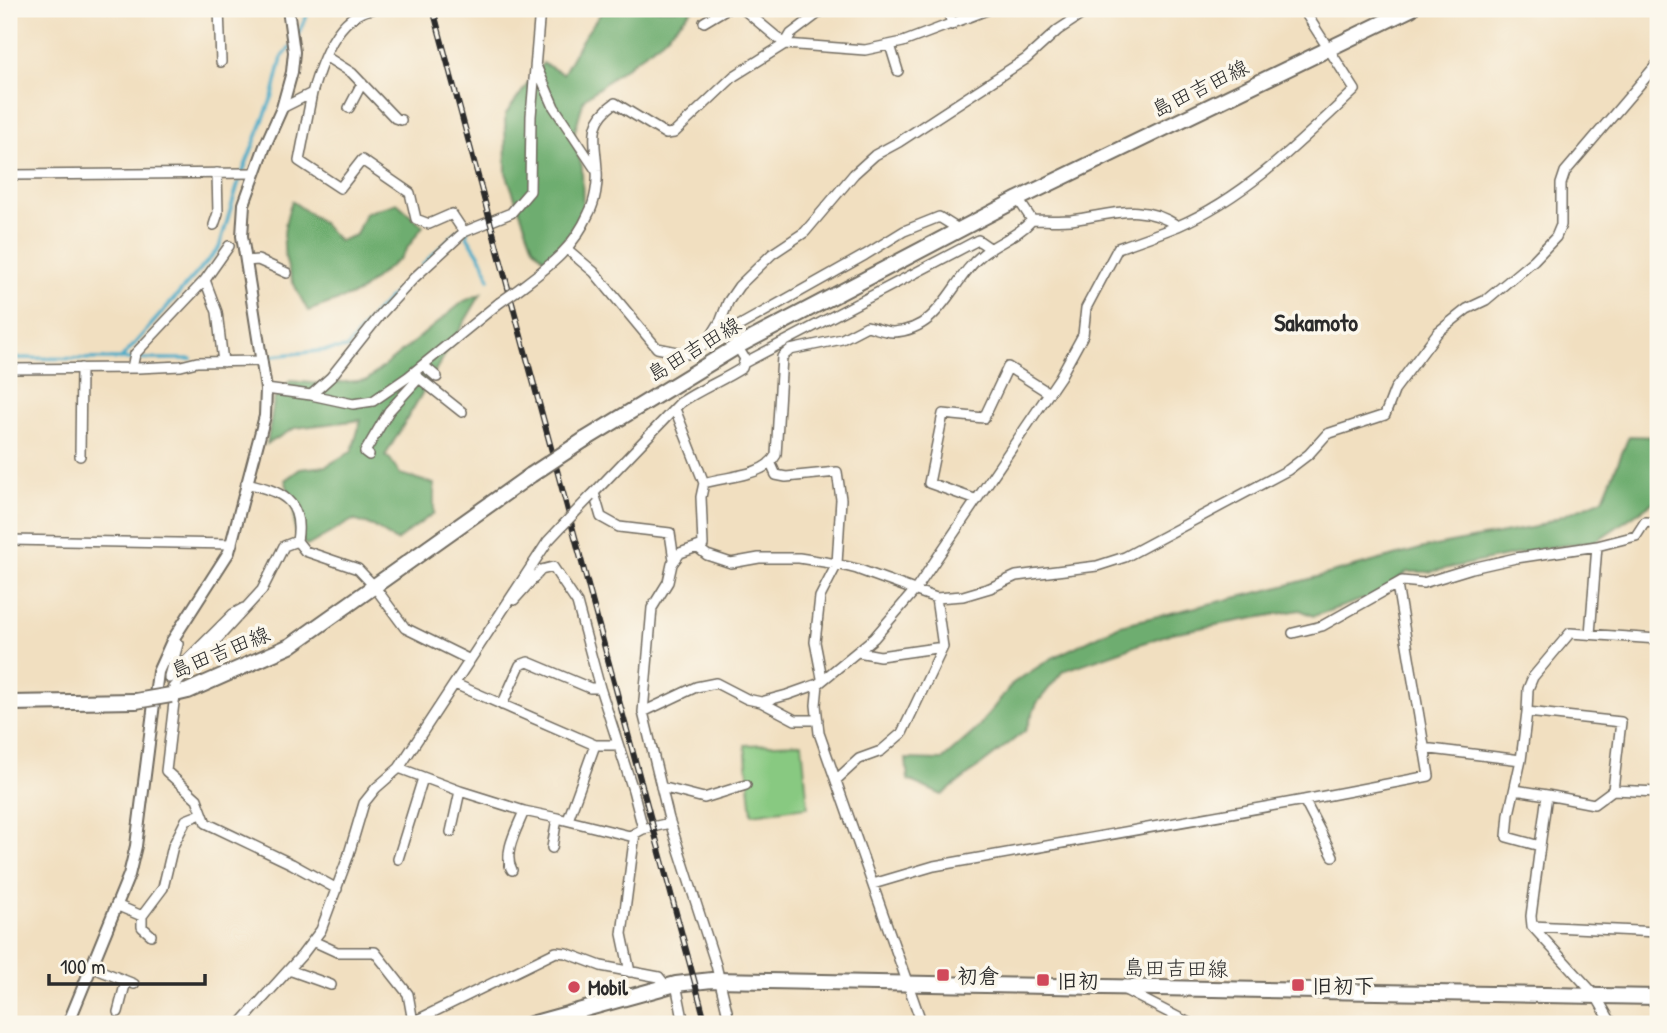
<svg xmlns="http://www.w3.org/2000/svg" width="1667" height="1033" font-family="'Patrick Hand','Klee One',sans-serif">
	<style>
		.green { fill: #88c981; stroke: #5a7a56; stroke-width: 2 }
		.forest { fill: #6ead6f; stroke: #4c6c4d; stroke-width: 2 }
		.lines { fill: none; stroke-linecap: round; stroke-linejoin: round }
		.stream { stroke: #48abc7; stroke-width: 3.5 }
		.minor-casing { stroke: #706a5f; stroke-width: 12 }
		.tertiary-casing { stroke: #706a5f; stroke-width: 14 }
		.primary-casing { stroke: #706a5f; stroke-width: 18 }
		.minor { stroke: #fff; stroke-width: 9 }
		.tertiary { stroke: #fff; stroke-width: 10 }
		.primary { stroke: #fff; stroke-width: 14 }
		.rail-casing { stroke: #2b2b2b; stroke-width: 6 }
		.rail { stroke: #fbf7ec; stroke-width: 3.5; stroke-dasharray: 10; stroke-linecap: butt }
		.minor-bridge-casing { stroke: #706a5f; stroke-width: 12; stroke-linecap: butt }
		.primary-bridge-casing { stroke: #706a5f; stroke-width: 18; stroke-linecap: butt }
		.minor-bridge { stroke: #fff; stroke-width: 9 }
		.primary-bridge { stroke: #fff; stroke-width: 14 }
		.poi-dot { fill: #d1495b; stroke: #fbf7ec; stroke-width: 2.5 }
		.labels { text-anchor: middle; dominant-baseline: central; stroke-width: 7; stroke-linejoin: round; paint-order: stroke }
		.street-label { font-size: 21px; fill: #2b2b2b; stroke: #fbf7ec }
		.poi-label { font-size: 21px; font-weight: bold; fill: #2b2b2b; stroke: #fbf7ec; text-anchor: start }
		.quarter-label { font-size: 24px; font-weight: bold; fill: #2b2b2b; stroke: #fbf7ec }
	</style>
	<rect width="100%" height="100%" fill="#fbf7ec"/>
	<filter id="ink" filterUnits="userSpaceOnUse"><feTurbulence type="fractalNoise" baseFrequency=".0143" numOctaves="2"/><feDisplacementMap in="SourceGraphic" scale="14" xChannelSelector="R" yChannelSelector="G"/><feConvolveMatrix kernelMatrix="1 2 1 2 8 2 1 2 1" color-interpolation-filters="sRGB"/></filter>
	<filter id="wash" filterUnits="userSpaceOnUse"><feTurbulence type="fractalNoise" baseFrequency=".00686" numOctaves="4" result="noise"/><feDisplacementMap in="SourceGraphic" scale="28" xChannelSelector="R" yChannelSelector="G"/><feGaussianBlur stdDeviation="1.57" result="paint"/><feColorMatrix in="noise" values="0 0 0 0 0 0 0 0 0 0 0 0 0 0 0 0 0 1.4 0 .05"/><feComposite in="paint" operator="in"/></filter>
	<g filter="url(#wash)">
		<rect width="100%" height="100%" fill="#f1dfc0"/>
		<path class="green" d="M802,743L808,807L752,814L745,745Z"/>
		<path class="forest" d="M604,9H693L662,40L584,99L573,138L582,167L583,216L547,261L533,247L506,173L505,115L543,63L563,74L583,38Z
			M292,201L321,222L339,241L356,235L365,213L397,203L423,226L401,257L358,293L308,311C286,273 275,244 292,201Z
			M481,294L385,456L390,459L400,474L434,484V513L396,541L373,526L353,520L307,546L295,533L294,507L285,480L300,469L326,466L352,451L361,420L295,428L267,444L274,400L290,381L323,384L367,380L464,301Z
			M1629,436L1658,437V499L1596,541L1546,548L1430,572H1407L1376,595L1314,616L1300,610L1172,633L1063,671L1037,703L1025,731L942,795L908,780L906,759L942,760L975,731L1013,683L1052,658L1120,625L1276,588L1424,548L1535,527L1603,499Z"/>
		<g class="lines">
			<path class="stream" d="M296,39L310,9
				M467,231V236L483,261L489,279
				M423,264L460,229
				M262,357L347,348L372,316L398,289
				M9,358L121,359L219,248L238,184L273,95L282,57L290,48
				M122,359H191"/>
		</g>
	</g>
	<g filter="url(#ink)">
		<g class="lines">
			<defs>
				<path id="minor" d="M219,9L221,62
					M743,9L785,44L791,34L824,9
					M948,9L952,25
					M704,22L726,9
					M890,45L898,71
					M325,56L352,73L395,118L401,120
					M537,68L554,107L596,170
					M312,93L299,161L340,188L362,160L410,193L416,219L429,224L452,214L464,232
					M282,108L312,93C321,62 337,14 373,9
					M349,108L362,83
					M9,175L254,173
					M1018,199L1032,220
					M214,225L218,213L217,173
					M568,250L594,272L657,348L687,354L707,343L721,320L728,302L739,286L772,254L805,232L854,174L875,155L899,142L1026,59L1058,30L1090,9
					M246,261L258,260L287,273
					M516,291C548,267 572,251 589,213C595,202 598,183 597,171C596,142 586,123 615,103L666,134L674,133L734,76L785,44L865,50L903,42L990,9
					M728,332L865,255L904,231L939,217L960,230
					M223,362L217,312L205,280L229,246
					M744,363L978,240L991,249
					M423,365L437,377
					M132,368L135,354L205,280
					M9,369L138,368L181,366L197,362L262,361
					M414,374L462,412
					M266,389L311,395L353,404L373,401L408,377L499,303
					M311,395L331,377L381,314L414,278L464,232L511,213L530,191L531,116L540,9
					M675,409L704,483L701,497L703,545L680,553L672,564L668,582L652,608L643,712L696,687L716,683L747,699L761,702L787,695L818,684L874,638L916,589L1060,377L1083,335L1086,308L1118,248C1138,241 1158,234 1178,226C1247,196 1301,141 1355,90L1303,9
					M369,455L365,452L389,411L419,378
					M80,456L81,368
					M771,464L776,475L786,477L837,472L841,499L837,564L820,597L815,642L822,678
					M246,483C281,491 304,500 297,541L305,551L358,569L374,586L405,628L470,660
					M704,483C726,476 764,477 776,455L782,357L790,350L842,339L867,326C875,328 885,332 893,332C942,330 951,279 983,254C1000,241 1018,236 1032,220C1045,220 1058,221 1071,220C1112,215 1140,201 1178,226
					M594,493L601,517L619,527L670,533L674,560
					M591,496L680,403C700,389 722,381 742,368L745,359L721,320
					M977,500L929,483L943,414L984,418L1008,367L1049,393
					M9,540L232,544
					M697,547L707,555L731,563L759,558H799L837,564L857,569L936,598L963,596L990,588L1016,576L1097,566L1125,557L1288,470L1309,454L1327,434L1385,415L1395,389L1438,332L1467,309L1486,300L1534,260L1556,237L1561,225V184L1565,172L1658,63
					M514,600L541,570L553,567L577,603L600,688
					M1293,633L1322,626L1402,581L1423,583L1472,568L1516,558L1597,546
					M1590,634L1597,546L1636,536L1645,522L1658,523
					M1658,639L1570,633L1533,677L1528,689L1527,712L1621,722L1613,790L1658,792
					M858,652L880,656L943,647
					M169,676L178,644L172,641
					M169,678L233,614L244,608
					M455,684L595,745L568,820
					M818,684L816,705L819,733L922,1024
					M167,694L262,590L284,546L297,541
					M175,694L166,771L197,799L206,823L292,864L337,889
					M761,702L795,720H818
					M502,705L520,665L528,662L590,688H600L633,790L643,829
					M643,712L669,819L716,965L730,1024
					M1527,712L1521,760L1509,814L1507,837L1540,846L1531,916L1532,926L1596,996L1612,1024
					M595,745H618
					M1423,748L1521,760
					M399,768L460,791L451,832
					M836,780L859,759L881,751L902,733L943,647L936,598
					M661,787L704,798L746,785
					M1515,790L1547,795L1540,846
					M460,791L524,811C518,827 502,853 512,870
					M1547,795L1594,804L1613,790
					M524,811L557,818L552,848
					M557,818L630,836L643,829L670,823
					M1333,856L1304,800L1429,776L1397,585
					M398,859L423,778
					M873,884L934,866L1304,800
					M116,905L142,916L163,888L173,846L186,820L201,814
					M142,916V927L151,935
					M1532,926L1658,932
					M313,941L337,952H375L408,994L413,1022
					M91,967L134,984
					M289,970L331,985
					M630,972L622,934L635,833
					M676,984L684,1024
					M1125,990L1191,1024
					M118,1012L126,981
					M240,1024L302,955L321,930L348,857L364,803L376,788L399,768L548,541L563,525
					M409,1024L556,952L566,953L601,966L659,977L667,987"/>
				<path id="tertiary" d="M68,1024L129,875L136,846L158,672L172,641L229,552L265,416L266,389L242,236L244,204L265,146L282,108L292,72L294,52L288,9"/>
				<path id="primary" d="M584,440L738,346L1018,199L1411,9
					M171,695L188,691L290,646L531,475
					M9,703L136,701
					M531,1024L676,984L712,980L1658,997"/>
			</defs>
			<use href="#minor" class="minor-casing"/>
			<use href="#tertiary" class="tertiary-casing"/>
			<use href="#primary" class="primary-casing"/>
			<use href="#minor" class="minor"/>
			<use href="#tertiary" class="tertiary"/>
			<use href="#primary" class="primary"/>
			<defs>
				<path id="rail" d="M433,9L706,1024"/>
			</defs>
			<use href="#rail" class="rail-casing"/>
			<use href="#rail" class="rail"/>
			<defs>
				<path id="minor-bridge" d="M499,303L516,291
					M563,525L591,496"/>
				<path id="primary-bridge" d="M531,475L584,440
					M136,701L171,695"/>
			</defs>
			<use href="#minor-bridge" class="minor-bridge-casing"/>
			<use href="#primary-bridge" class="primary-bridge-casing"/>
			<use href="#minor-bridge" class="minor-bridge"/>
			<use href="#primary-bridge" class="primary-bridge"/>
		</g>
	</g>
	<g class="poi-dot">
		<rect x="936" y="968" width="14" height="14" rx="3.5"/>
		<rect x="1036" y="973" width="14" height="14" rx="3.5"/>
		<rect x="1291" y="978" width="14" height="14" rx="3.5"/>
		<circle cx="574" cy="987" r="7"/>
	</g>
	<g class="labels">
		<g class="street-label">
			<text transform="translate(1200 88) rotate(-26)">島田吉田線</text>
			<text transform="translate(694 349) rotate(-31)">島田吉田線</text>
			<text transform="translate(220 652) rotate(-22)">島田吉田線</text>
			<text transform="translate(1176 968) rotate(1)">島田吉田線</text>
		</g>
		<g class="poi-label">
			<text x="957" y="975">初倉</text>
			<text x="1057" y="980">旧初</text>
			<text x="1312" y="985">旧初下</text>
			<text x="588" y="987">Mobil</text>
		</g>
		<g class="quarter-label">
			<text x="1316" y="322">Sakamoto</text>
		</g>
	</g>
	<rect width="1667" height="1033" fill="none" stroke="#fbf7ec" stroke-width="35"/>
	<path d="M49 974v10h156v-10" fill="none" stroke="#2b2b2b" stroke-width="3.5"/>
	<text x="60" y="974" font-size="21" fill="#2b2b2b" stroke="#fbf7ec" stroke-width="5" paint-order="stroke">100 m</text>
</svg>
